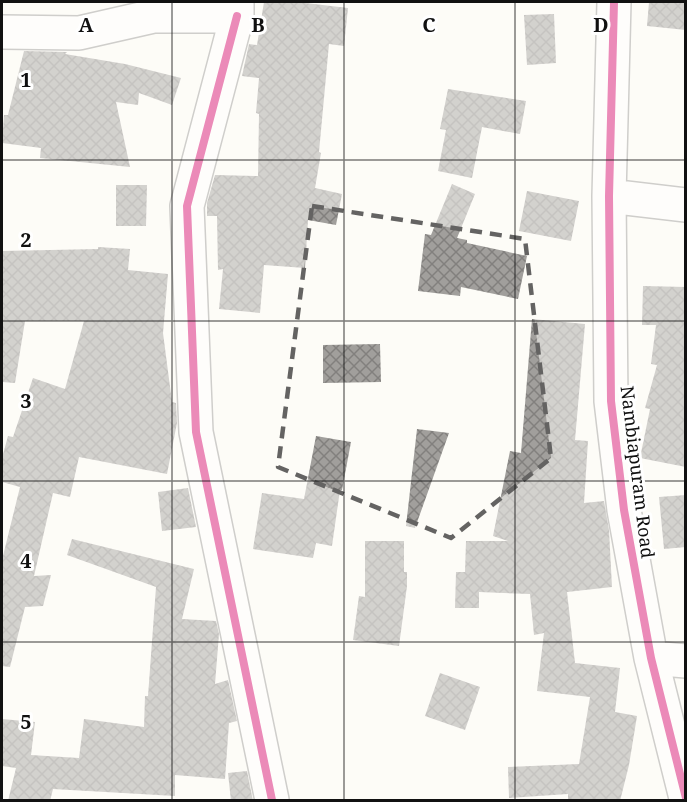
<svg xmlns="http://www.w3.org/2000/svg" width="687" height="802" font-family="'Noto Serif',serif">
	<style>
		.building { fill: url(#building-cross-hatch) }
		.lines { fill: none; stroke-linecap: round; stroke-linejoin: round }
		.minor-casing { stroke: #979795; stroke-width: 36 }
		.minor { stroke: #fffffe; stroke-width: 33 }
		.cycleway-casing { stroke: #fff; stroke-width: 11 }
		.cycleway { stroke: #d6006c; stroke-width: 8 }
		.marked { fill: none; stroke: #646362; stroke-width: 4.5; stroke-dasharray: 12 8; stroke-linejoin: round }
		.grid { fill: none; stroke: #111; stroke-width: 1.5; stroke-opacity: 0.55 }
		.labels { text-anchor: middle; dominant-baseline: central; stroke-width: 6; stroke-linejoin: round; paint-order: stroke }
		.street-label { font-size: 18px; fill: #111; stroke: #fff }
		.grid-label { font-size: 20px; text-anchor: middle; font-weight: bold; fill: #111; stroke: #fff; stroke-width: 6; stroke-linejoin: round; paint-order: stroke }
	</style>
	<defs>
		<pattern id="building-cross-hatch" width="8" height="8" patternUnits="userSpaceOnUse" patternTransform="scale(1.5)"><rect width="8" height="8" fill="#a19f9c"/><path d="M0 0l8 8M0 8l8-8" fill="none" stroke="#82807e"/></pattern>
	</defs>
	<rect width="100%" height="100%" fill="#fdfcf7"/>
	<path class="building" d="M264,2H297L348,8L344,46L329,44L319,152L321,153L315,188L342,194L336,225L308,220L305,268L264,265L260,313L219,309L223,269L218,270L217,216H207V203L215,175L258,176L259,114L256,113L259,78L242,76L249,44L257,45Z
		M649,2H686V30L647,26Z
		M554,14L556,63L527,65L524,15Z
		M24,51L67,52L65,54L125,64L181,78L172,105L139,93L138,105L116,102L130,167L40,158L41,148L2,143L4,115H8Z
		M448,89L526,101L520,134L482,127L472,178L438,171L446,130L440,129Z
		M452,184L475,194L457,238L467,240V243L527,256L518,299L461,287L460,296L418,291L425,234L431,235Z
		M116,185H147L146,226H116Z
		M527,191L579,201L571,241L519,231Z
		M98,247L130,249L128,270L168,274L163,333L172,402L176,403L177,423L167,474L79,457L70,497L53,493L34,576L51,575L43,606L25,607L10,667L2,666V560L20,487L2,482V458L8,436L13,437L33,378L65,389L84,321H25L15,383L2,382V251L98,249Z
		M643,286L686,287V467L640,458L650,409L645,408L657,365L651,364L656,325H642Z
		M532,319L585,324L575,440L588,441L584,503L604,501L609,530L612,587L567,592L575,663L620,668L615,712L637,716L629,765L620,801H568V794L509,798L508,767L579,764L590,697L537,691L544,633L534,635L530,594L479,592V608H455L456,572H465L466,541H508L493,536L510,451L521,453Z
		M380,344L381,382L323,383V345Z
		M417,429L449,433L415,528L406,526Z
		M316,436L351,442L342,490H340L332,546L316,543L313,558L253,549L262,493L304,499Z
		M188,488L196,527L162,531L158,492Z
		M686,495V547L664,549L659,497Z
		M72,539L194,569L182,619L216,621L219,634L215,684L228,680L237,721L229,723L225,779L175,775V796L53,789L50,801H8L16,768L2,766V719L35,722L31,755L79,758L84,719L144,727L145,696H148L156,587L67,555Z
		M365,541H404V572H407V586L399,646L353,640L359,596L365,597Z
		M440,673L480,687L465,730L425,716Z
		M247,771L253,801H231L228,773Z"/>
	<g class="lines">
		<defs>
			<path id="minor" d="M614,2L609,196L611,401L624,510L651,658L686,798
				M237,16L187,206L196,432L272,800
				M2,32L79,33L154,16H237V2
				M609,196L686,205
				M651,658L686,661"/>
		</defs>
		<use href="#minor" class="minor-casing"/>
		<use href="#minor" class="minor"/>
		<defs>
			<path id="cycleway" d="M614,2L609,196L611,401L624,510L651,658L686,798
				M237,16L187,206L196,432L272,800"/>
		</defs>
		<use href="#cycleway" class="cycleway-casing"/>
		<use href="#cycleway" class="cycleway"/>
	</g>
	<path d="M0 0H687V802H0ZM312,206L525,239L551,458L451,538L278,467Z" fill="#fdfcf7" fill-opacity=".55" fill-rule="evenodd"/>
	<path class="marked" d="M312,206L525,239L551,458L451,538L278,467Z"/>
	<path class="grid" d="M172,2V800M344,2V800M515,2V800M2,160H686M2,321H686M2,481H686M2,642H686"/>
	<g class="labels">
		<g class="street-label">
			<text transform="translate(638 472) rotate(83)">Nambiapuram Road</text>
		</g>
	</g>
	<g class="grid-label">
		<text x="86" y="32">A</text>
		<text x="258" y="32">B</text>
		<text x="429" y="32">C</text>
		<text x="601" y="32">D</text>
		<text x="26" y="87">1</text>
		<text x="26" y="247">2</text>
		<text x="26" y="408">3</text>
		<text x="26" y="568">4</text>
		<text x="26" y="729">5</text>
	</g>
	<rect width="687" height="802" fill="none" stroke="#111111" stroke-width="6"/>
</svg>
